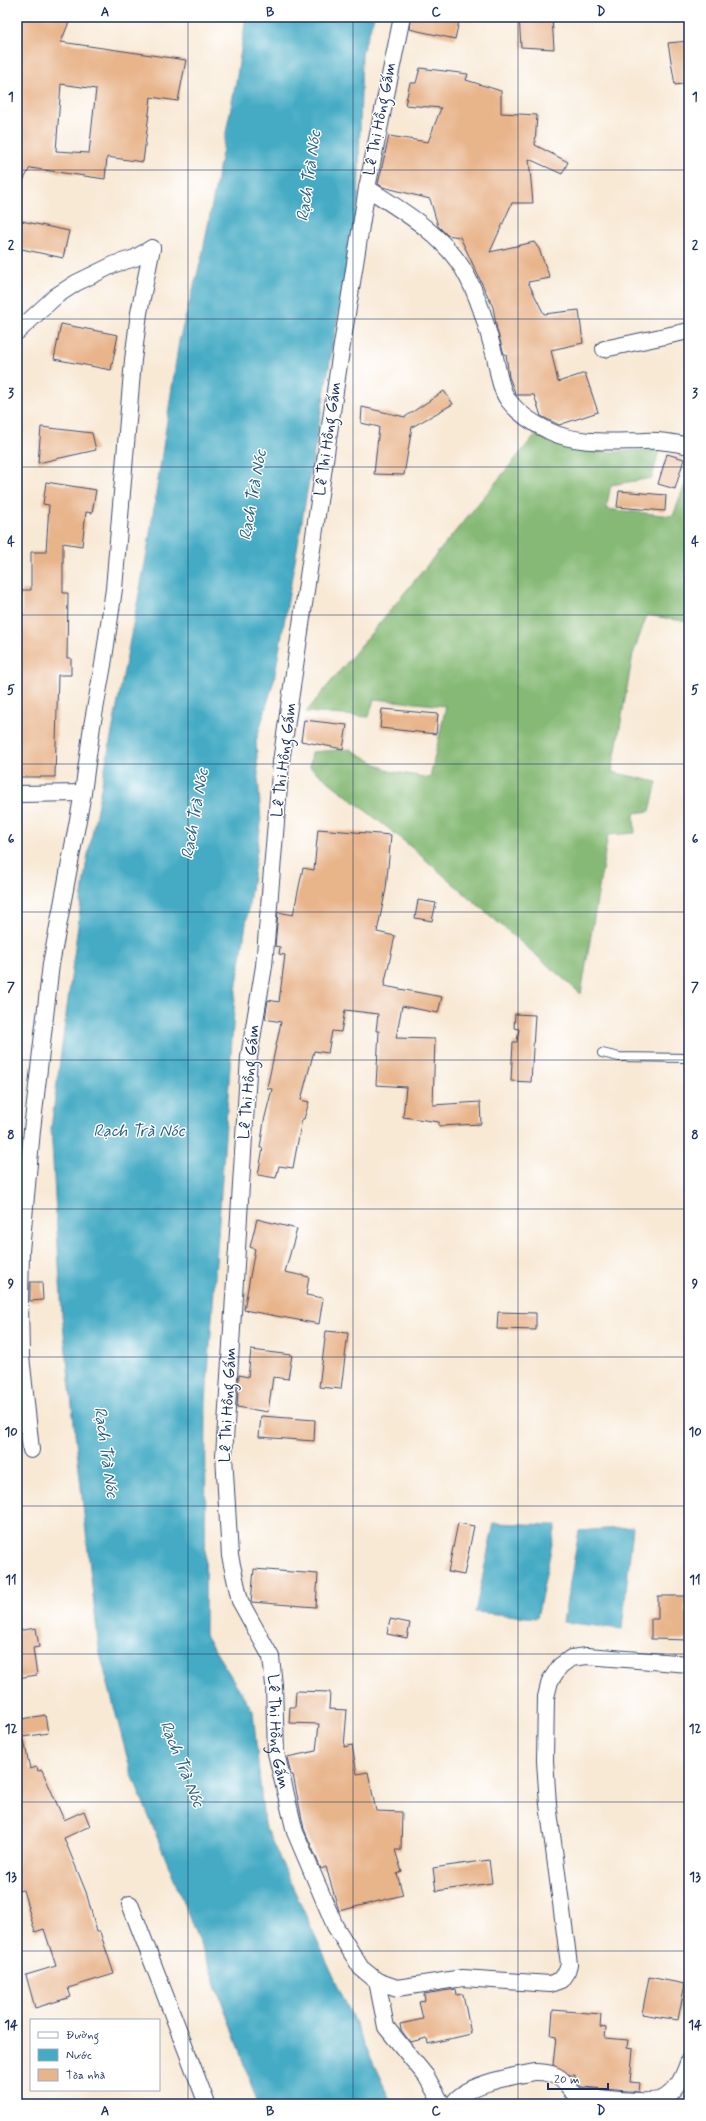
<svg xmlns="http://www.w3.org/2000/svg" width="706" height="2121" font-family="Mynerve,sans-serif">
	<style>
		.forest { fill: #85b974; stroke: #507469 }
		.water { fill: #45abc4; stroke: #306d91 }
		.building { fill: #e8b48a; fill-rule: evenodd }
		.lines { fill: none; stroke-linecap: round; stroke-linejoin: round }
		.service-casing { stroke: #3c4b70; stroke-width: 10 }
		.minor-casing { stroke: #3c4b70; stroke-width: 18 }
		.service { stroke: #fff; stroke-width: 8 }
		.minor { stroke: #fff; stroke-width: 16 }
		.grid { fill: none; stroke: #1b2f5e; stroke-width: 1; stroke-opacity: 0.55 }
		.labels { text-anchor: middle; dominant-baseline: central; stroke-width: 3; stroke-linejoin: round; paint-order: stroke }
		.street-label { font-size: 16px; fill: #1b2f5e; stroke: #fff }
		.water-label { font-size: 17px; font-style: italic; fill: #2c6187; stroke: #fff }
		.neatline { fill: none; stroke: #1b2f5e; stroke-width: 1.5 }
		.grid-label { font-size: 13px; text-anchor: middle; font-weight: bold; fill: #1b2f5e }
	</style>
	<rect width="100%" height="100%" fill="#fff"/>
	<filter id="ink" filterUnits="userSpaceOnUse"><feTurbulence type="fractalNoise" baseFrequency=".025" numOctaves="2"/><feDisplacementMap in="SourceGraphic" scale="8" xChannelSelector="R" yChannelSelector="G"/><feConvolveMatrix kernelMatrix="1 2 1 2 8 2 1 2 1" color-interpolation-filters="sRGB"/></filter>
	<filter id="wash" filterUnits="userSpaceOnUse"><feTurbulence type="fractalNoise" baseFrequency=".012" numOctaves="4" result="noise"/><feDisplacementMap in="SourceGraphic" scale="16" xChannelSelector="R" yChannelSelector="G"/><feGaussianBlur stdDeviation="0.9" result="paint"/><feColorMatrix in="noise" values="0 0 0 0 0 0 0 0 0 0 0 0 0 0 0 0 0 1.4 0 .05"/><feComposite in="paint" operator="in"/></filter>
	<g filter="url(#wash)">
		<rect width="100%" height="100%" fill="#f8e9d5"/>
		<path class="forest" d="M535,435L602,452L659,450L652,478L611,485L606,509L673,516L689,474V622L647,615L633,654L612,772L657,782L650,811L634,813L635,833L608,835L581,994L398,836L310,767L312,752L350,749L389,771L430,778L446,706L374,699L369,717L306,712Z"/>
		<path class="water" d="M246,17H374L362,54L358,202L274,680L256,741L261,823L235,998L206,1402L205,1635L253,1711L264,1824L392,2104H258L213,1977L131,1772L99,1650L62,1315L51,1128L86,865L147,553L179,341L202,256L237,76Z
			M494,1523L556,1525L537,1618L475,1612Z
			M633,1527L622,1629L563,1622L579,1531Z"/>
		<g id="blocks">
			<path class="building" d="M20,17H71L61,42L186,60L178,101L151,97L143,162L107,157L105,179L30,168L17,192V26ZM61,84L96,89L89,153L56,151Z
				M411,17H460L455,39L409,29Z
				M519,17H552L554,49L521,47Z
				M689,41V83L675,85L668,43Z
				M420,68L468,74L466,80L501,91V113L537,115L535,145L568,162L562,174L529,159L533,203H512L490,252L534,242L539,249L550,278L528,282L544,314L579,310L583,343L551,350L558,382L585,373L598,412L559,425L541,416L534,395H516L509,377L506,354H504L497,330L493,307L460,237L447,235L438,226L430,199L383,187L378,184L389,136L428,142L441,108L405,105L410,83H416Z
				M17,220L69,231L63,258L17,248Z
				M61,324L118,335L111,370L54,359Z
				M444,391L453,404L412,427L404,475L374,474L379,427L361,423L362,407L405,417Z
				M41,427L92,433L96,450L38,463Z
				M667,454L684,459L675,489L658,484Z
				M46,482L96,490L92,513L86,512L82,546L63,543V593H68L67,658H71V675H58L55,777H17V626H19L20,616H22V590H31V552H46L49,505L43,504Z
				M619,491L666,495L665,511L617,507Z
				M382,709L438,714L436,734L380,728Z
				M304,720L347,725L343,749L301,741Z
				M318,829L391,835L386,889L377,932L395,936L384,986L442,997L438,1013L402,1006L396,1038L435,1039L433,1105L480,1102L481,1124L439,1126V1122L403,1117L406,1087L376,1085L379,1031H376L378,1014L345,1010L341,1032L332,1031L328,1053L314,1051L301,1100L309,1102L304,1119H302L293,1168L279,1166L276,1178L258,1175L263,1148H260L264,1121L272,1089L267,1088L281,1022L265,1019L268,1000L279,1002L285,955L279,954L280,947L275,946L278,912L293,915L303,868L314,870Z
				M418,900L436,903L432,921L415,918Z
				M515,1014L535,1015L531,1082L511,1081L513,1042H517L519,1029L514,1028Z
				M257,1219L297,1229L285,1272L309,1277L306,1295L323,1298L319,1324L244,1310L255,1249L250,1247Z
				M30,1282H42L43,1300L30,1301Z
				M498,1312L536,1313V1330L497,1329Z
				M326,1331L348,1333L341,1389L319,1387Z
				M251,1350L292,1355L288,1379L273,1377L268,1412L237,1407L239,1375L248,1377Z
				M261,1416L315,1420L314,1441L259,1437Z
				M458,1523L474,1526L464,1575L448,1572Z
				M254,1569L318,1574L316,1607L251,1602Z
				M658,1596H685V1613H689V1640L651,1639V1619H658Z
				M390,1619L410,1623L407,1638L387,1634Z
				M36,1628L39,1647L33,1648L37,1675L17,1678V1631Z
				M296,1691L330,1692L329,1709L347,1710L344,1747L352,1745L357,1774L368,1772L376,1811L402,1812L401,1850H395L402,1872L397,1874L403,1895L339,1911L326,1867L321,1869L304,1829L293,1775H291L287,1757L316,1751L319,1724L289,1723L290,1707H295Z
				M45,1715L48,1733L17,1738V1720Z
				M24,1740L30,1769L37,1767L38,1771L42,1770L64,1820L84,1811L90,1826L64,1838L86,1892L97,1932H100L114,1974L68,1988L71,1997L35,2008L26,1975L56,1966L44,1929L35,1932L23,1890L17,1891V1741Z
				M489,1860L492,1883L436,1891L433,1868Z
				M649,1977L685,1984L678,2020L642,2014Z
				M456,1989L457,1995L463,1994L471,2034L428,2044L427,2038L410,2042L401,2030L400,2024L423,2019L419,2002L425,2001L424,1994Z
				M553,2010L601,2014L600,2027L606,2028L605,2038L628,2040L627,2048L633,2049L630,2082L640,2083L639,2092L581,2087L575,2080V2075H570L553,2065L556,2037L551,2036Z"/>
		</g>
	</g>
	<g filter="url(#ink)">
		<use href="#blocks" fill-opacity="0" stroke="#3c4b70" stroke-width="1"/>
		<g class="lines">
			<defs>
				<path id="service" d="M602,1053L619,1057L689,1058"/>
				<g id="minor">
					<path id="s1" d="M402,17L367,188L339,364L281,762L264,966L249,1057L224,1456L230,1556L240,1601L271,1657L274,1685L276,1753L295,1832L335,1926L361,1968L377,1981L386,2027L426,2076L442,2104"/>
					<path d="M367,188C402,211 440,232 463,269C479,296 487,327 495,357C498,370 500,389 508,400C518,413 534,424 549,431C577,445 613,441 644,441C659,440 675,443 689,446"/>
					<path d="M17,332L56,296L76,283L115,264L135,258L152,248"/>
					<path d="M604,349L689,331"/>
					<path d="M17,794L83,793"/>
					<path d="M31,1450L21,1356L20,1301L21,1251L32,1130L51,964L83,793L92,726L103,665L114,589L133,360L139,313L152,248"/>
					<path d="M130,1904L207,2104"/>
					<path d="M377,1981L397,1988L463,1978L550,1984L561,1980L567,1971L569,1964L548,1804L545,1761L546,1697L550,1681L560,1666L571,1658L587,1656L689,1664"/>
					<path d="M453,2104C464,2084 514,2076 535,2072C544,2072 556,2074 562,2080C568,2086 570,2092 578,2096C596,2097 650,2106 664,2098C678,2090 684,2075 689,2060"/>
				</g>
			</defs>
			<use href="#service" class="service-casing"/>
			<use href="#minor" class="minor-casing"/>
			<use href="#service" class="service"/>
			<use href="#minor" class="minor"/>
		</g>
	</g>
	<path class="grid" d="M188,17V2104M353,17V2104M518,17V2104M17,170H689M17,319H689M17,467H689M17,615H689M17,764H689M17,912H689M17,1060H689M17,1209H689M17,1357H689M17,1506H689M17,1654H689M17,1802H689M17,1951H689"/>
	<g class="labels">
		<g class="street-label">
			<text transform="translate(380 119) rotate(-79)">Lê Thị Hồng Gấm</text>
			<text transform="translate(328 439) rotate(-82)">Lê Thị Hồng Gấm</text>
			<text transform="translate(284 760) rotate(-83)">Lê Thị Hồng Gấm</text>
			<text transform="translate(249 1082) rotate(-85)">Lê Thị Hồng Gấm</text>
			<text transform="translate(228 1405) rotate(-87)">Lê Thị Hồng Gấm</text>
			<text stroke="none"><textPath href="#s1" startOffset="1737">Lê Thị Hồng Gấm</textPath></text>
		</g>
		<g class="water-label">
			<text transform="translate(309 176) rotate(-82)">Rạch Trà Nóc</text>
			<text transform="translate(253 495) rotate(-80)">Rạch Trà Nóc</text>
			<text transform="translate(195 814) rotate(-80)">Rạch Trà Nóc</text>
			<text x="139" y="1131">Rạch Trà Nóc</text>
			<text transform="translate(106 1452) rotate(82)">Rạch Trà Nóc</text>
			<text transform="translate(182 1764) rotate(68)">Rạch Trà Nóc</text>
		</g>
	</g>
	<rect width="706" height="2121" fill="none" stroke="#fff" stroke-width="44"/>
	<rect x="30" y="2019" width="130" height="72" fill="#ffffff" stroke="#a4acbf"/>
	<rect x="38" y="2032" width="20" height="6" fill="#ffffff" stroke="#a4acbf"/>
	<text x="66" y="2039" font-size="12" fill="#1b2f5e">Đường</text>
	<rect x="38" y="2049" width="20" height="12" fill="#45abc4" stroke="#a4acbf"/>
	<text x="66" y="2059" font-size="12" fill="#1b2f5e">Nước</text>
	<rect x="38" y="2069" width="20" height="12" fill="#e8b48a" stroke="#a4acbf"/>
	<text x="66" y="2079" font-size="12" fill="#1b2f5e">Tòa nhà</text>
	<path d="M548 2083v6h60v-6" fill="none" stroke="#1b2f5e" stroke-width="2"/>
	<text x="554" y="2083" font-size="12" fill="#1b2f5e" stroke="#ffffff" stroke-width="3" paint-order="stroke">20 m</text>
	<rect x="22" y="22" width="662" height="2077" class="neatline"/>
	<g class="grid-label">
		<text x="105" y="16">A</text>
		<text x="270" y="16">B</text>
		<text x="436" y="16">C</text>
		<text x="601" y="16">D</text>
		<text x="11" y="101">1</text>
		<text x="695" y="101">1</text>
		<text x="11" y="249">2</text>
		<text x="695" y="249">2</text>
		<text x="11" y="397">3</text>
		<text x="695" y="397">3</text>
		<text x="11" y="546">4</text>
		<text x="695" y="546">4</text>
		<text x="11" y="694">5</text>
		<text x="695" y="694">5</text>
		<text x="11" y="843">6</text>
		<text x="695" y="843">6</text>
		<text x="11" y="991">7</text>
		<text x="695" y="991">7</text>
		<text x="11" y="1139">8</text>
		<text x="695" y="1139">8</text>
		<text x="11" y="1288">9</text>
		<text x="695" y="1288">9</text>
		<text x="11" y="1436">10</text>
		<text x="695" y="1436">10</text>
		<text x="11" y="1584">11</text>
		<text x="695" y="1584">11</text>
		<text x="11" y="1733">12</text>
		<text x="695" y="1733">12</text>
		<text x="11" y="1881">13</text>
		<text x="695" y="1881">13</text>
		<text x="11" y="2029">14</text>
		<text x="695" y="2029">14</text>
		<text x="105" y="2115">A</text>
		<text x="270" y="2115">B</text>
		<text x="436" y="2115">C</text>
		<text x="601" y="2115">D</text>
	</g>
</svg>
